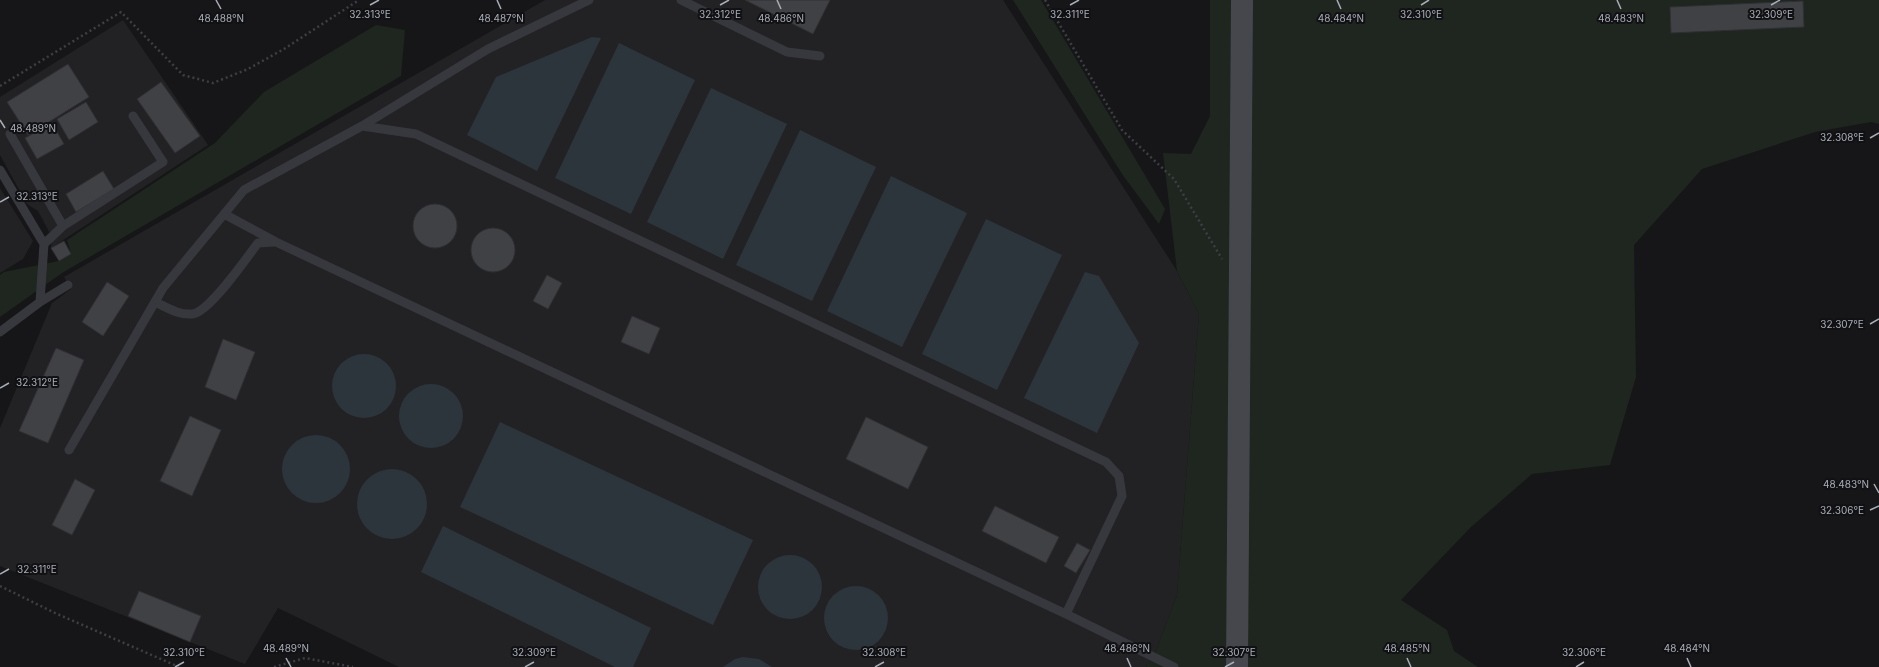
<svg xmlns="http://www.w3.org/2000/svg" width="1879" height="667" font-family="Inter,sans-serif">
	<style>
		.built { fill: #222225 }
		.green { fill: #1e261f }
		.water { fill: #2c353c }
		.building { fill: #404145; stroke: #303034 }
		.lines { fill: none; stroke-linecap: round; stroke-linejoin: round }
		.path { stroke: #3d3f44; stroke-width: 2.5; stroke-dasharray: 2 3; stroke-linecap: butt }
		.lane { stroke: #37383d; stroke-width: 9 }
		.secondary { stroke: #45474d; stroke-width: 22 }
		.ticks { fill: none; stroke: #a8adb8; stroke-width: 1.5 }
		.ticks-label { font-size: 10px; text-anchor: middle; fill: #a8adb8; stroke: #111113; stroke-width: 4; stroke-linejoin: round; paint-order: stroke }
	</style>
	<rect width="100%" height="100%" fill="#161618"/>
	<path class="built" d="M545,0H1003L1177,271L1199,314L1177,595L1154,656L1146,667H399L278,608L245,664L0,566V428L52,303L71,289L64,277Z
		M123,20L208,145L51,248L52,237L38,211L27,204L0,155V97Z
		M0,188L33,241L23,259L0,273Z"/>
	<path class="green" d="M1013,0H1041L1165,209L1159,224L1122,174Z
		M1210,0H1879V124L1871,122L1815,132L1702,169L1634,245L1636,377L1610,465L1532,474L1470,528L1401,600L1447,630L1454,651L1478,667H1146L1154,656L1177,595L1199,314L1177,271L1163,153L1191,154L1210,116Z
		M376,25L405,30L401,76L62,273L0,317V275L4,272L59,261L71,254L67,240L215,143L264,92Z"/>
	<path class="water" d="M592,37L601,38L537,171L467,135L496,77Z
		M619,43L695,80L631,214L555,178Z
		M711,88L787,124L723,259L647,222Z
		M800,130L876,167L812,301L736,265Z
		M891,176L967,213L902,347L827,311Z
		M986,219L1062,255L997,390L922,354Z
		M1085,272L1099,276L1139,343L1097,433L1024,398Z
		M332 386a32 32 0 1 1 64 0a32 32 0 1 1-64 0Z
		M399 416a32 32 0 1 1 64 0a32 32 0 1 1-64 0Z
		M500,422L753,540L713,625L460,507Z
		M282 469a34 34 0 1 1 68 0a34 34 0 1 1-68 0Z
		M357 504a35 35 0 1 1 70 0a35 35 0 1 1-70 0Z
		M443,526L651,628L633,667H615L421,572Z
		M758 587a32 32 0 1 1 64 0a32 32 0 1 1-64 0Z
		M824 618a32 32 0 1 1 64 0a32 32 0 1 1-64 0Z
		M743,657L759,659L772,667H723L735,659Z"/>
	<path class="building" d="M745,0H830L813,34Z
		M1803,1L1804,27L1671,33L1670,7Z
		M68,64L89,97L28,135L7,102Z
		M161,82L200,136L175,153L137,99Z
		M86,102L98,122L69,140L57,119Z
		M52,123L64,144L37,159L25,138Z
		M103,171L114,189L76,212L66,194Z
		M413 226a22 22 0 1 1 44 0a22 22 0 1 1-44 0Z
		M471 250a22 22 0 1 1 44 0a22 22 0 1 1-44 0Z
		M64,241L71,254L59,261L51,248Z
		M547,275L562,283L548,309L533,301Z
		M107,282L129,296L103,336L82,322Z
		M632,316L660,328L649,354L621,342Z
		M223,339L255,352L236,400L205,387Z
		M56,348L84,360L48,443L19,431Z
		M190,416L221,430L192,496L160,481Z
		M866,417L928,447L908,489L846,459Z
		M75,479L95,490L72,535L52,525Z
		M995,506L1059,537L1046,563L982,531Z
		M1077,543L1090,550L1076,573L1064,566Z
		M139,591L201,616L190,642L128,616Z"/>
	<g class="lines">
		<path class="path" d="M1045,0L1122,130L1174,179L1222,259
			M0,86L121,12L183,75L213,83L248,69L284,49L359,0
			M0,586L55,613L179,667
			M274,667L305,658L353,667"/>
		<path class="lane" d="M681,0L787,52L820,56
			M362,126L416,134L1106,462L1119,476L1122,496L1066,614
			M10,134L63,226L44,244L40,302
			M0,170L44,244
			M224,214L276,242L1066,614L1174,667
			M63,226L163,162L133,116
			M155,302C168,308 178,315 192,314C209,313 247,257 258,243L274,242
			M0,332L40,302L68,285
			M69,450L163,288L244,190L362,126L488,49L589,0"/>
		<path class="secondary" d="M1237,667L1242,0"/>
	</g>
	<path class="ticks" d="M216,0L221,9M497,0L501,9M777,0L781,9M1337,0L1341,9M1617,0L1621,9M370,5L379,0M720,5L729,0M1070,5L1079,0M1421,5L1429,0M1771,5L1780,0M0,120L5,128M1870,138L1879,133M0,202L9,197M1870,324L1879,319M0,388L9,383M1874,484L1879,493M1870,510L1879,506M0,574L9,569M286,658L291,667M1127,658L1131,667M1407,658L1411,667M1687,658L1691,667M175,667L184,662M525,667L534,662M875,667L884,662M1225,667L1234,662M1576,667L1584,662"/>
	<g class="ticks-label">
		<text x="370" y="18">32.313°E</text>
		<text x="720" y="18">32.312°E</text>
		<text x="1070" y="18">32.311°E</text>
		<text x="1421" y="18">32.310°E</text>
		<text x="1771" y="18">32.309°E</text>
		<text x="221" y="22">48.488°N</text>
		<text x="501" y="22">48.487°N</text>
		<text x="781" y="22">48.486°N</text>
		<text x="1341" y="22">48.484°N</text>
		<text x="1621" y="22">48.483°N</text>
		<text x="33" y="132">48.489°N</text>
		<text x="1842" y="141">32.308°E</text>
		<text x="37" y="200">32.313°E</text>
		<text x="1842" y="328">32.307°E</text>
		<text x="37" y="386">32.312°E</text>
		<text x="1846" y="488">48.483°N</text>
		<text x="1842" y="514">32.306°E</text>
		<text x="37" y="573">32.311°E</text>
		<text x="286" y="652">48.489°N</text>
		<text x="1127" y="652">48.486°N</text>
		<text x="1407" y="652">48.485°N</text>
		<text x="1687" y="652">48.484°N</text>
		<text x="184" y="656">32.310°E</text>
		<text x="534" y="656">32.309°E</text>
		<text x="884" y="656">32.308°E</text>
		<text x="1234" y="656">32.307°E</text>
		<text x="1584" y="656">32.306°E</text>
	</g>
</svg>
